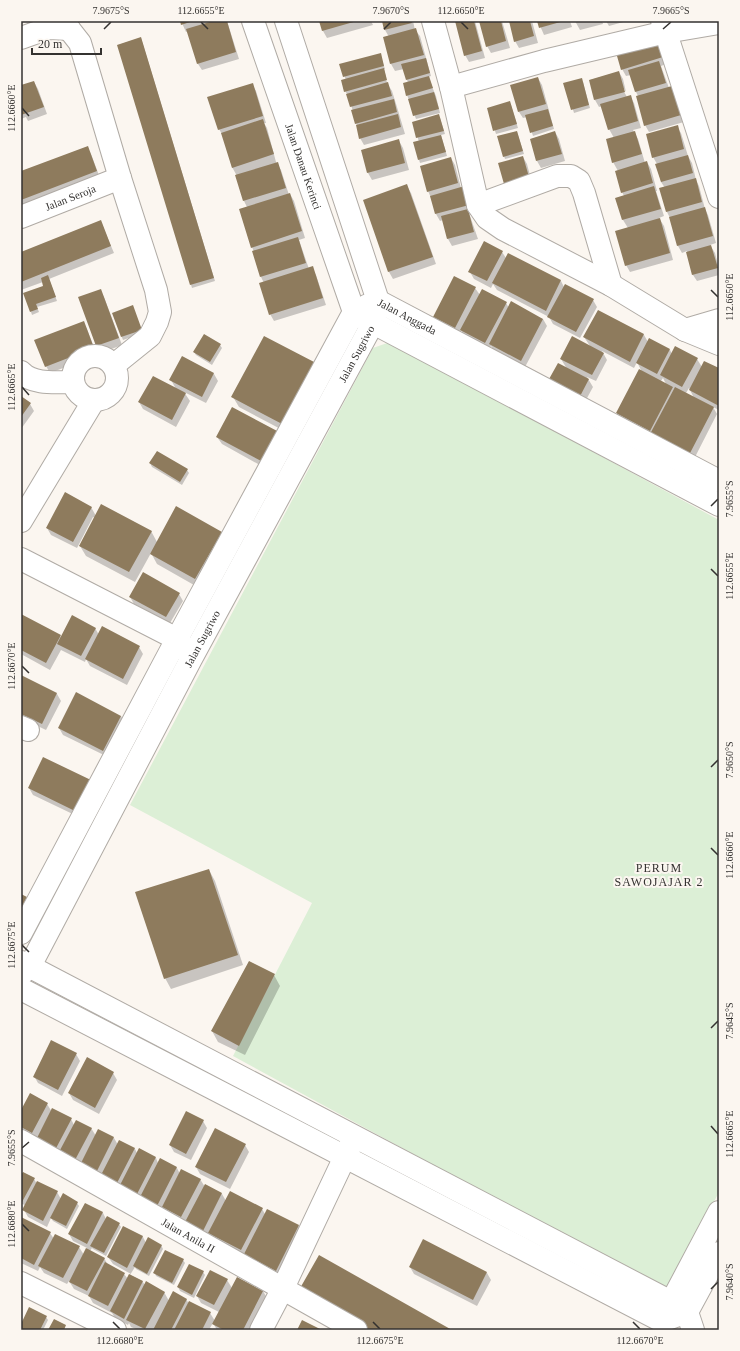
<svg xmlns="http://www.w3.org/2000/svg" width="740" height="1351" font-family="Georgia,serif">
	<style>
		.green { fill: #dcefd6 }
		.shadow { fill: #0003; fill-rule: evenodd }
		.building { fill: #8e7b5d }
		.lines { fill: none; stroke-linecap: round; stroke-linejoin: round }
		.minor-casing { stroke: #b0aba5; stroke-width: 24 }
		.minor { stroke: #fff; stroke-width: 22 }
		.ticks { fill: none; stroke: #343230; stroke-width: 1.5 }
		.labels { text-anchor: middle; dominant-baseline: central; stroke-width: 4; stroke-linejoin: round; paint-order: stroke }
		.street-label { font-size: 11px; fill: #343230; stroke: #fbf6f0 }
		.neighbourhood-label { font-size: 12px; letter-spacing: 1px; fill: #343230; stroke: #fbf6f0 }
		.neatline { fill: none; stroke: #343230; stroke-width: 1.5 }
		.ticks-label { font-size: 10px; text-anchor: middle; fill: #343230 }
	</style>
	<rect width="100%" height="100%" fill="#fbf6f0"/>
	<path class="green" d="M390,342L719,520V1192L667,1292L233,1056L312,903L130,805L373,348Z"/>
	<path class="shadow" d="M181,21H210V23L216,21H227L239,59L202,70L198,64L188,31L186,32Z
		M320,21H371L373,25L327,38L323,31Z
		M383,21H413L415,30L420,36L431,76L428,77L436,96L440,113L416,119L407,95L408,83L404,69L395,71L391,64L384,38L389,37L385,30Z
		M456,21H475L485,58L469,62L465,55Z
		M480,21H502L510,48L491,53L487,46Z
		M510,21H532L538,43L519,48L515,41Z
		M538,21H570L572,27L544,35Z
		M575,21H602L603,24L580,30Z
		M606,21H627L609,26Z
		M141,38L215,281L192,288L118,45Z
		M656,38L666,64L661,66L669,88L672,87L684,122L649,132L645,125L638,96L636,92L631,75L626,76L622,69Z
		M380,54L385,69H384L387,83L392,91L397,107L405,134L364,145L360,138L353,111L347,94L345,91L346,80L340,65Z
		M619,72L623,79L626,92L623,87L622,88L627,97L630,96L634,103L641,128L633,130L638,139L645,163L647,162L651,169L657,191H656L664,216L659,218L664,226L673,260L630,272L626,265L628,228L623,220L617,198L624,196L622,192L618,171L613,162L614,138L609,129L602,106L599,107L595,100L590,80Z
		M538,78L542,85L554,129L533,136L527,117L523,118L519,112Z
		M34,82L38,89L47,114L28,121L26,117L21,119V86Z
		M583,82L590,108L574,113L565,84Z
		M252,84L256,91L266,123H264L267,128L276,162L281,170L289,195L290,194L294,201L305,238L299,240L309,269L312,268L316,275L326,305L274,321L270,314L264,283L261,277L254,252L252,247L247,207L244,201L236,176H237L232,167L223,136L219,129Z
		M511,105L518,128L496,134L488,108Z
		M440,118L445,134L441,135L447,156L420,163L414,143L419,142L413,122Z
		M677,127L681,133L688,156L692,163L696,180L699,186L705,209L708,215L716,243L710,245L715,253L719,269V275L697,281L693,275L687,251L682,253L678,246L670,218L667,212L660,189L665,188L661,182L657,164L653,157Z
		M517,132L524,154L505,159L504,156Z
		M555,132L559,139L565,161L541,168L537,161L531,139Z
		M399,141L403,148L409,170L372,180L368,173L363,151Z
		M87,147L91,154L100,178L21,208V172Z
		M523,157L527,164L534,191L511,198Z
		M451,158L455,165L461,188L476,211L469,213L478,239L452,246L448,239L443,220L440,221L436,214L431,198L428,191Z
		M407,186L411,193L436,264L393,279L389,272L365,201Z
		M101,222L114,253L49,279L57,301L37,307L39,312L32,315L31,312L44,287L43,282L21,290V253Z
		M502,252L506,258L508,254L561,281L564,287L593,300L597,307L580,338L553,324L549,317L497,290L493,284L491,288L474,279L470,272Z
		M475,288L480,295L506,303L509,308L543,319L547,326L525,367L494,351L491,346L489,349L465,337L461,330L459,335L438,324L434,317Z
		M100,290L104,297L122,345L101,353L97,346L79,298Z
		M598,311L644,335L648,342L670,350L672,354L697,359L702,367L719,370V410L713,407L717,414L693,461L621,420L617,413L642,372L637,362L634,368L602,351L607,360L596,381L587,377L593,387L580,411L567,369L561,359L590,346L584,337ZM663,378L666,384L661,381ZM689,388L694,398L686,393Z
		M113,314L143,333L123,340Z
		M83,322L87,329L97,355L50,373L46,366Z
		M265,337L290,434L239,407L233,397Z
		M220,345L222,348L212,365L196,355L194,352Z
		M183,357L214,374L218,381L206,403L184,392L190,401L176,427L143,409L139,402L176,389L171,380Z
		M21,398L30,404L34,411L21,429Z
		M279,433L267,469L222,444L217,437Z
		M150,463L187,470L189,473L182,485L152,467Z
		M91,507L96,516L151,531L157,542L221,532L227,543L201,589L157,564L151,553L135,582L86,556L80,546L95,518L93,517L77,548L51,535L47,528Z
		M179,594L183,601L170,623L134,604L130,597Z
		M21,615L60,636L62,638L95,628L99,635L139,647L143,654L127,685L90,666L86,659L85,662L61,650L50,670L21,654Z
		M21,676L57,694L61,701L46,730L21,718Z
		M121,716L125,723L108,757L63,735L59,728Z
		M29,788H96L81,818L33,795Z
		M209,870L215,881L243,965L171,989L165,978Z
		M249,962L274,975L280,986L245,1055L218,1042L212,1031Z
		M76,1054L80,1061L62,1096L38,1083L34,1076Z
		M113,1073L117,1080L99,1114L73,1100L69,1093Z
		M47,1104L52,1112L71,1119L74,1125L91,1128L96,1136L99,1130L114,1138L118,1145L120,1141L135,1149L137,1153L156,1158L158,1163L160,1160L177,1168L180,1174L200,1179L205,1187L206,1185L222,1194L226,1201L262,1209L265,1214L268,1210L299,1226L303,1233L280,1277L213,1240L209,1233L207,1238L167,1214L163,1208L161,1212L21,1131V1112Z
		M203,1121L207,1128L191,1160L174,1152L170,1145Z
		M245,1145L249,1152L230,1189L200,1174L196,1167Z
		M21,1177L34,1179L37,1184L57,1192L61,1199L77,1203L79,1206L67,1229L53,1221L51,1218L47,1227L28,1217L24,1210L26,1206L21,1203Z
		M85,1204L103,1213L106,1219L119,1224L121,1227L106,1256L93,1249L92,1248L90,1251L104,1258L108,1265L124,1274L128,1279L131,1274L113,1264L108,1257L124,1227L143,1237L146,1243L161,1245L163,1249L149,1276L136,1269L135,1267L130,1275L142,1281L145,1285L164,1292L169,1301L186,1299L189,1304L210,1313L215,1321L219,1312L201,1303L197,1296L227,1280L232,1288L263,1291L267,1298L250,1330H217L213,1323L210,1328L214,1330H138L131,1327L129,1323L128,1325L115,1318L112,1313L93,1303L89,1296L74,1289L69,1281L67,1284L44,1273L40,1267L38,1271L21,1263V1218L50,1233L54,1239L79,1247L84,1255L87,1248L73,1241L69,1234Z
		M183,1260L185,1263L174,1285L156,1276L155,1273Z
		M410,1267L487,1273L491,1280L477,1306L414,1274Z
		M203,1272L205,1275L194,1298L180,1291L178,1287Z
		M46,1317L48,1320L43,1330H21V1326Z"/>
	<path class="building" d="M180,21H193L181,25Z
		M213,21H227L236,52L197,64L186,29Z
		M319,21H357L322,31Z
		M382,21H411L412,23L384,30Z
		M455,21H474L482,51L464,56Z
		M479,21H501L506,41L486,47Z
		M509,21H530L534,36L514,42Z
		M537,21H564L539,28Z
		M416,28L424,55L390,64L383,37Z
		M141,37L214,278L190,285L117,45Z
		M657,37L663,57L621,70L615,49Z
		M381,53L384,66L343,77L339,64Z
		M426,58L430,73L406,80L401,64Z
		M659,61L666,83L635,92L628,70Z
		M384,68L387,80L344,92L341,80Z
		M619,71L625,92L594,100L589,80Z
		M429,76L433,88L406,96L403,83Z
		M538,77L546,104L518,112L510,85Z
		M582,78L589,105L571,110L563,83Z
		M34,81L44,107L21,115V85Z
		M388,82L392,96L350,107L346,94Z
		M253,83L263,116L218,130L207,97Z
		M672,86L681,115L644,126L636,96Z
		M434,92L439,109L413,116L408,99Z
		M631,95L638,121L608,130L600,104Z
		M394,99L397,112L355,124L351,110Z
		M510,101L517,124L493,131L487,108Z
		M548,109L553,126L530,133L525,115Z
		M398,114L401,127L359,139L356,125Z
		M439,114L444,131L416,138L412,122Z
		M263,119L274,154L232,168L221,133Z
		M678,125L684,149L652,158L646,134Z
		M517,131L523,151L503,157L497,136Z
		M555,131L562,154L536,161L530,139Z
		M635,131L642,154L612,163L606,139Z
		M441,135L446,152L418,160L413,142Z
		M399,139L405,163L367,173L361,150Z
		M88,146L97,171L21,200V171Z
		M688,155L693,173L661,182L655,164Z
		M523,156L531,184L506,191L498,163Z
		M451,157L458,183L427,192L420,166Z
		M647,161L653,183L621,193L615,171Z
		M278,162L286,188L243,201L235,175Z
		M696,178L702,202L666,212L659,188Z
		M407,184L433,257L388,272L363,200Z
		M468,185L473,204L435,214L430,196Z
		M654,186L661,209L622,220L615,198Z
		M290,193L302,231L251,248L239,209Z
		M705,207L713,236L677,246L669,217Z
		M468,209L474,232L447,239L441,216Z
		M660,218L670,253L625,266L615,231Z
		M101,220L111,246L21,282V252Z
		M298,237L306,263L260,277L252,251Z
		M484,241L503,251L487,281L468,272Z
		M711,245L718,268L692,275L686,252Z
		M508,253L561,280L546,311L492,283Z
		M313,266L323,298L269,315L259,283Z
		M48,275L56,297L36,304L38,309L30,312L23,293L43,286L41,278Z
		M454,276L476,287L455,328L433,317Z
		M565,284L594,299L576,332L547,317Z
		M101,289L119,338L96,346L78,297Z
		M482,289L507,302L485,343L460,330Z
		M511,301L543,319L521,361L489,344Z
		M133,305L142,330L121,337L112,313Z
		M598,310L644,334L630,362L583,337Z
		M84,321L94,348L45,367L34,340Z
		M204,334L221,344L210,362L193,352Z
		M264,336L316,363L284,425L231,397Z
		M572,336L604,353L592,375L560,359Z
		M649,338L670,349L657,374L636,363Z
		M675,346L698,358L682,387L660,375Z
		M182,356L214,373L202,397L169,380Z
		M704,361L719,368V406L689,390Z
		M558,363L589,379L576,404L544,388Z
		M639,369L673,387L650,431L616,413Z
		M153,376L186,393L172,420L138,402Z
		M675,387L714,407L689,455L650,434Z
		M21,396L31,403L21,417Z
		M232,407L279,432L263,462L216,437Z
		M157,451L188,469L180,482L149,463Z
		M65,492L92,507L73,542L46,528Z
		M101,504L152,531L129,572L79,546Z
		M176,506L222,532L195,579L150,554Z
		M143,572L180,593L166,617L129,597Z
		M21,614L61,635L46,663L21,650Z
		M72,615L96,628L81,656L57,644Z
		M102,626L140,646L123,679L85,659Z
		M21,675L57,693L42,724L21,714Z
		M76,692L121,716L103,751L58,728Z
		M43,757L93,781L77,812L28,788Z
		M209,869L238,955L164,979L135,892Z
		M21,894L27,897L21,909Z
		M249,961L275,974L239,1046L211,1031Z
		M51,1040L77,1053L58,1090L33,1077Z
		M87,1057L114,1072L95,1108L68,1093Z
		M30,1093L48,1103L32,1133L21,1127V1110Z
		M52,1108L72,1118L54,1152L35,1142Z
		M186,1111L204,1120L186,1154L169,1145Z
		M76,1120L92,1128L75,1160L59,1152Z
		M215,1128L246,1144L226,1182L195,1167Z
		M98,1129L114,1137L96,1173L80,1165Z
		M119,1140L135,1148L117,1183L101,1175Z
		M139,1148L156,1157L136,1196L119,1187Z
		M160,1158L177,1167L157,1206L140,1197Z
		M181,1169L201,1179L181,1217L162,1207Z
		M23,1172L35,1178L22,1202H21V1175Z
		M37,1181L58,1191L43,1221L22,1210Z
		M205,1184L222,1193L203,1231L185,1222Z
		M230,1191L263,1208L241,1250L208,1233Z
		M63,1193L78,1202L66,1226L50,1218Z
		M85,1203L103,1212L87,1244L68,1234Z
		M267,1209L299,1225L276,1271L244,1254Z
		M107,1216L120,1223L104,1253L90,1246Z
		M21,1217L51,1232L34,1265L21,1258Z
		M123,1226L143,1236L127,1268L107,1257Z
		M55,1234L80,1246L63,1278L38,1266Z
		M148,1237L162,1245L147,1274L133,1266Z
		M423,1239L487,1272L473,1300L409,1267Z
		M86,1248L105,1258L87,1291L69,1282Z
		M165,1250L184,1259L172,1283L153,1273Z
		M319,1255L452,1330H369L353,1321L299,1290Z
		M105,1262L125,1273L108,1306L88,1296Z
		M189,1264L204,1271L192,1295L177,1287Z
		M210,1270L228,1279L214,1305L196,1296Z
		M129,1274L143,1281L124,1319L110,1311Z
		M237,1277L263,1291L243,1330H224L212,1324Z
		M146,1281L165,1292L145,1329L126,1320Z
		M173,1291L187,1299L171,1330H153Z
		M189,1301L211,1312L202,1330H174Z
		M29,1307L47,1316L40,1330H21V1324Z
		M54,1319L66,1325L64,1330H48Z
		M302,1320L322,1330H297Z"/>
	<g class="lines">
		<defs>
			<g id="minor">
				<path id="s1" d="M253,21L354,312"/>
				<path d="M433,21L451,87L478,205L487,218L503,229L611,285L685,330L719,344"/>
				<path d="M662,21L719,197"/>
				<path d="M69,29L80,43L120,178L156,290L160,312L157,322L150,336L114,365"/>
				<path d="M21,38L49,28L69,29"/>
				<path d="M451,87L544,61L666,32L719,23"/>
				<path d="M478,205L557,176H571L579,181L584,193L611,285"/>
				<path id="s2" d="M21,217L120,178"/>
				<path id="s3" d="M366,306L378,301L719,481"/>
				<path d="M360,316L719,505"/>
				<path d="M685,330L719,320"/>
				<circle cx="95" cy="378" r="22"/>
				<path d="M21,372C33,385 56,382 73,382"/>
				<path d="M21,521L94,400"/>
				<path d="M21,559L177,639L185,650"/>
				<path d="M21,727L28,730"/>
				<path d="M21,933L177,639L354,312"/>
				<path d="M21,962L671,1302L687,1312L693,1330"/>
				<path id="s4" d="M21,974L29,968L191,659L373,323L378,301L286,21"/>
				<path d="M21,989L662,1321L687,1312L719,1253"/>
				<path id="s5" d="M21,1141L356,1330"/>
				<path d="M21,1283L115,1330"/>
				<path d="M665,1314L719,1212"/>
				<path d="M261,1330L283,1288L351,1144"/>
			</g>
		</defs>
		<use href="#minor" class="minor-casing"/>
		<use href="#minor" class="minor"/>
	</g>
	<path class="ticks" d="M201,22L208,29M461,22L468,29M104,29L111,22M384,29L391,22M663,29L671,22M22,108L29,116M711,290L718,297M22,387L29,395M711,506L718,499M711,569L718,576M22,666L29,673M711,767L718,760M711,848L718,855M22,945L29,952M711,1028L718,1021M711,1126L718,1134M22,1148L29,1142M22,1224L29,1231M711,1289L718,1282M113,1322L120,1329M373,1322L380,1329M633,1322L640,1329"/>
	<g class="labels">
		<g class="street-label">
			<text stroke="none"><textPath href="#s1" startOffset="154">Jalan Danau Kerinci</textPath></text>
			<text stroke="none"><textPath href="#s2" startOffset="53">Jalan Seroja</textPath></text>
			<text stroke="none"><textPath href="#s3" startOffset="46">Jalan Anggada</textPath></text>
			<text stroke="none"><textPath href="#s4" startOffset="706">Jalan Sugriwo</textPath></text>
			<text stroke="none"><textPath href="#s4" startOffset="382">Jalan Sugriwo</textPath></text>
			<text stroke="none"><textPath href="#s5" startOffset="192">Jalan Anila II</textPath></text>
		</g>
		<g class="neighbourhood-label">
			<text x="659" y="868">PERUM<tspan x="659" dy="14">SAWOJAJAR 2</tspan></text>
		</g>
	</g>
	<rect width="740" height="1351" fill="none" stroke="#fbf6f0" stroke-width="44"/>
	<path d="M32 48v6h69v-6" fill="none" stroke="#343230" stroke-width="2"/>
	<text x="38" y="48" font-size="12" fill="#343230" stroke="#fbf6f0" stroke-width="3" paint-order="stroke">20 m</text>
	<rect x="22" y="22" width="696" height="1307" class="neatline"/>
	<g class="ticks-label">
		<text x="111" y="14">7.9675°S</text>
		<text x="201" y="14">112.6655°E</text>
		<text x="391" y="14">7.9670°S</text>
		<text x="461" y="14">112.6650°E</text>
		<text x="671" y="14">7.9665°S</text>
		<text transform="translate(11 108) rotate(-90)" y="4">112.6660°E</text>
		<text transform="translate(729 297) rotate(-90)" y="4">112.6650°E</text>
		<text transform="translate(11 387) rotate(-90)" y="4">112.6665°E</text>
		<text transform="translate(729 499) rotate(-90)" y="4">7.9655°S</text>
		<text transform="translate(729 576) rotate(-90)" y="4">112.6655°E</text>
		<text transform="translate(11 666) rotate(-90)" y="4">112.6670°E</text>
		<text transform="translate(729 760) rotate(-90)" y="4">7.9650°S</text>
		<text transform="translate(729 855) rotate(-90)" y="4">112.6660°E</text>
		<text transform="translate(11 945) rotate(-90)" y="4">112.6675°E</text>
		<text transform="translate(729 1021) rotate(-90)" y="4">7.9645°S</text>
		<text transform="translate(729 1134) rotate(-90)" y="4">112.6665°E</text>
		<text transform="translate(11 1148) rotate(-90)" y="4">7.9655°S</text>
		<text transform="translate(11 1224) rotate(-90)" y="4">112.6680°E</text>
		<text transform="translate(729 1282) rotate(-90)" y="4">7.9640°S</text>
		<text x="120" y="1344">112.6680°E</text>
		<text x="380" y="1344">112.6675°E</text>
		<text x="640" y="1344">112.6670°E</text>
	</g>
</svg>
